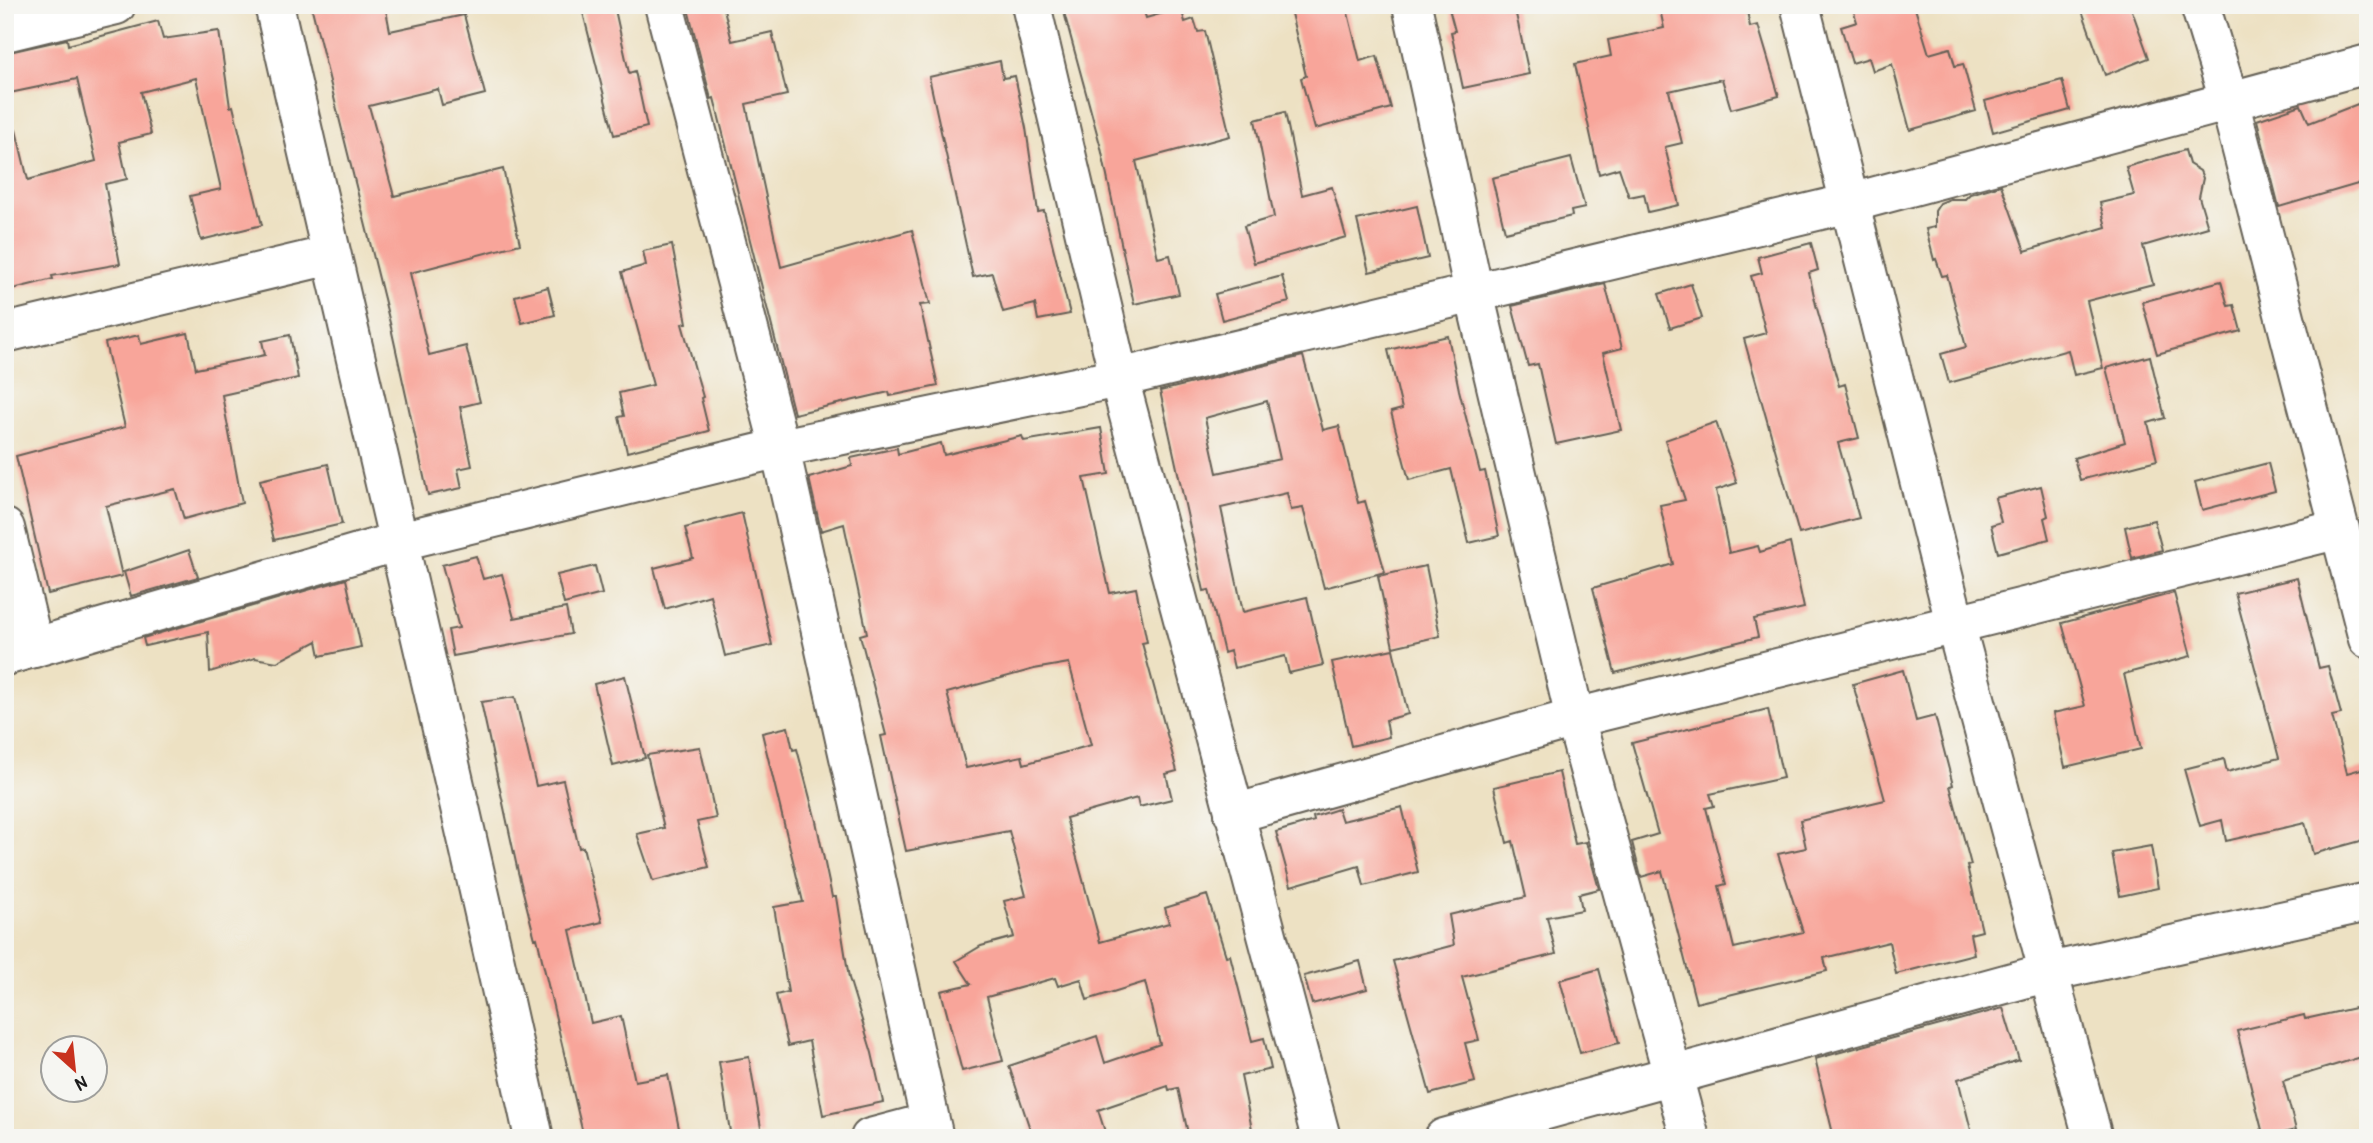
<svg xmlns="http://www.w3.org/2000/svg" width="2373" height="1143" font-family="'Patrick Hand',sans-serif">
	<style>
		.building { fill: #f8a59a; fill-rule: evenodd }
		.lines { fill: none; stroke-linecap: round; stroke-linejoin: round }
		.minor-casing { stroke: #656156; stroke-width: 42 }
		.minor { stroke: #fff; stroke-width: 38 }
	</style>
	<rect width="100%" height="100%" fill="#f6f6f2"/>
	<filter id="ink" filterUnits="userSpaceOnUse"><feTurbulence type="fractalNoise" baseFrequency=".0143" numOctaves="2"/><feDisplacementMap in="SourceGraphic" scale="14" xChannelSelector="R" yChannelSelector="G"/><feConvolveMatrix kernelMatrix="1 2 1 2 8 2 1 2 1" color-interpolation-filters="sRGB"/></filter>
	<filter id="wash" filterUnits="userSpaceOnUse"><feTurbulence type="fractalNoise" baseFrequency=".00686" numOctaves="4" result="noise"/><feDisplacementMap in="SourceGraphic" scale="28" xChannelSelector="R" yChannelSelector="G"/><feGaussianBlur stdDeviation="1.57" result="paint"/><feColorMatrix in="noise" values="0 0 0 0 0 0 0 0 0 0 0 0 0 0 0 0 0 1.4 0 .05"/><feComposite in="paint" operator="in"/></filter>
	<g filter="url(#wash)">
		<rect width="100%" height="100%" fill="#ede1c3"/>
		<g id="blocks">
			<path class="building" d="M311,5H385L390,31L464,15L485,94L442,105L438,89L369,106L394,196L503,169L520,244L410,273L429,355L466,346L480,402L460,407L472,466L458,469L462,488L428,495L390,323Z
				M581,5H614L629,73L635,71L647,127L614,135Z
				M687,5H723L732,41L772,32L787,95L746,104L781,267L912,230L930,304L920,305L938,386L890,396L889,392L794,414L714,98L711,99Z
				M1062,5H1142L1146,18L1181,8L1185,22L1194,19L1198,32L1205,31L1230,136L1136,161L1158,258L1170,255L1179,294L1134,304L1101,148Z
				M1289,5H1346L1360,61L1377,56L1391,108L1315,129L1301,78L1306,76Z
				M1448,5H1514L1529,74L1463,88L1451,32L1455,31Z
				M1659,5H1746L1750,27L1758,25L1779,96L1731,109L1722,79L1669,91L1682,143L1665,147L1679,205L1648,212L1644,194L1629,197L1619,168L1599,174L1575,64L1611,56L1608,40L1664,28Z
				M1852,5H1914L1929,54L1950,48L1955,66L1963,64L1976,111L1910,130L1892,64L1873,71L1869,58L1852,63L1841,27L1857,22Z
				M2080,5H2130L2149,58L2105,75Z
				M158,21L163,39L219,31L230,107L233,106L262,225L201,240L190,196L221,189L196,78L141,92L151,134L119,142L127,179L105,184L120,264L52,276L53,279L5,291V131L16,130L28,180L96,161L77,79L5,94V53L67,39L68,45Z
				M1000,61L1003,78L1015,76L1026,128L1038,212L1044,211L1070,314L1038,320L1035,304L1003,312L992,273L973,277L929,77Z
				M2062,80L2070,110L1993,132L1985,101Z
				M2368,100V181L2279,207L2257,120L2301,105L2309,123Z
				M1285,112L1302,195L1332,187L1346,237L1254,263L1244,226L1274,217L1255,120Z
				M2185,150L2189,164L2200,171L2203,178L2199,197L2208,227L2143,246L2153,284L2087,301L2103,368L2074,375L2068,350L1949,383L1941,354L1966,347L1947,275L1942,276L1936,259L1934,260L1926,229L1935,227V211L1940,203L1950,199H1965L1970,194L2001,185L2025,251L2106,227L2100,203L2134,195L2126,167Z
				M1571,158L1585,208L1571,211L1572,216L1505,232L1492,178Z
				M1417,206L1428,258L1369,272L1357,220Z
				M1811,243L1818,270L1809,273L1816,305L1839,386L1845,384L1859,438L1838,443L1859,518L1799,534L1744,339L1766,333L1751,276L1762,273L1758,257Z
				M672,245L687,323L682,324L703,397L701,398L709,431L627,452L619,417L624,416L619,393L653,385L622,272L646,265L643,251Z
				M1282,276L1289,302L1222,320L1215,294Z
				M2221,281L2228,306L2234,305L2241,331L2157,354L2142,302Z
				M1605,284L1622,348L1603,353L1621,430L1556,444L1538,364L1528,366L1512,306Z
				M1691,284L1702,318L1670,328L1659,294Z
				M548,287L555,315L522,323L515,296Z
				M188,333L196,369L265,355L262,341L290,335L298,378L222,395L242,503L184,519L175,489L106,506L122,576L48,594L16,456L125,427L105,343L139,335L141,344Z
				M1448,336L1459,390L1480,472L1485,471L1499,536L1469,543L1451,469L1409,480L1391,412L1402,409L1388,350Z
				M1303,356L1323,430L1339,426L1358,503L1365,501L1385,572L1324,588L1303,508L1291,510L1287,493L1221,508L1243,612L1307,597L1323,665L1289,673L1285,656L1234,668L1230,651L1224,653L1209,590L1204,591L1160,391ZM1267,401L1280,459L1217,473L1205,418Z
				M2150,356L2165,418L2148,423L2157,460L2080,480L2074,458L2125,442L2106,368Z
				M1716,422L1737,483L1716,490L1729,553L1758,546L1760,552L1790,543L1804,608L1754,619L1758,637L1615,673L1593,588L1673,564L1660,505L1685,500L1665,440Z
				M1101,428L1109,474L1084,478L1110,593L1136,588L1147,642L1142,643L1177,771L1166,774L1172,799L1139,807L1137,798L1066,818L1100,942L1169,923L1165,908L1207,895L1226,956L1230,955L1252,1041L1264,1038L1271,1069L1241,1076L1252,1129L1212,1138H1189L1178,1088L1169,1090L1168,1086L1098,1110L1107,1138H1033L1009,1066L1097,1036L1105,1063L1160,1044L1145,982L1087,1000L1081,979L1058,986L1055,978L987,997L1003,1061L962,1071L941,991L971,984L956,961L981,946L1014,937L1004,901L1026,896L1009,831L906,851L881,736L886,735L860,635L867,633L844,524L821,531L809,478L852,466L851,458L897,448L898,454L941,443L944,455L1022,436L1024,441ZM1069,663L1091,745L1024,764L1022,756L966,768L947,693L1034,669Z
				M2268,463L2275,491L2202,510L2195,482Z
				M328,464L342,524L274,540L260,480Z
				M2041,486L2048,516L2044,518L2049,539L1998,553L1991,525L2001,522L1995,498Z
				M742,513L772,645L725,656L710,595L665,609L654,568L693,558L685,528Z
				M2154,520L2162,550L2132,558L2125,527Z
				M189,550L198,577L131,596L124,572Z
				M476,556L483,579L502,574L514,618L566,608L571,634L453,656L448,630L459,628L442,565Z
				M595,566L602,594L564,604L557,575Z
				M1426,566L1440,636L1393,647L1378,576Z
				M2297,578L2319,668L2328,666L2341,714L2332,716L2347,773L2368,767V839L2313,854L2305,823L2226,841L2222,820L2200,826L2184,769L2224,759L2227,772L2279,758L2235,593Z
				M346,579L361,647L320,656L317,641L277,662L255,658L210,672L208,632L145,646L143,638Z
				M2174,593L2191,656L2124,674L2141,749L2065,767L2053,713L2085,706L2062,623Z
				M1393,649L1408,714L1386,720L1389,737L1351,746L1332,662Z
				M1903,670L1916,721L1935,716L1953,785L1950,786L1971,865L1967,866L1982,931L1970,934L1974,954L1896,974L1889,942L1824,958L1827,971L1696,1003L1662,871L1641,877L1632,842L1658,834L1632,743L1768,709L1783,778L1710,794L1714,806L1706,808L1726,884L1719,886L1734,948L1803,932L1778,854L1806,848L1800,820L1885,800L1853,684Z
				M625,676L645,758L613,766L594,684Z
				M515,697L536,786L563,780L579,848L583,847L602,922L570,930L591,1023L621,1016L635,1081L668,1075L681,1138H584L537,938L535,939L518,872L481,702Z
				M788,727L793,750L797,749L816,821L832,897H836L849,978L872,1053L883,1102L823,1115L809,1041L788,1046L776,995L788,992L774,907L803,902L762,733Z
				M700,747L716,818L697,822L709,867L653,881L637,834L664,828L647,755Z
				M1559,772L1575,844L1586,842L1599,889L1579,894L1582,910L1547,917L1556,954L1462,977L1479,1040L1465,1043L1475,1082L1430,1094L1393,961L1454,945L1449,915L1526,897L1513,841L1507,843L1494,787Z
				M1402,807L1418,872L1364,886L1359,866L1291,886L1276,832L1314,821L1313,817L1338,809L1342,821Z
				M2151,846L2158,888L2120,896L2112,853Z
				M1360,961L1367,989L1312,1004L1304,976Z
				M1599,969L1619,1043L1580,1053L1560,980Z
				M2368,1005V1055L2283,1081L2296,1130L2264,1138L2237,1031L2304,1015L2305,1019Z
				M2003,1008L2019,1060L1958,1079L1973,1138H1834L1815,1059Z
				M749,1057L762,1134L731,1138L719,1062Z"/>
		</g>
	</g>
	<g filter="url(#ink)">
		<use href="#blocks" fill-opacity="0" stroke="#656156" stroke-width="2"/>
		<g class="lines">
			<defs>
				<path id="minor" d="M274,5C360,383 452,759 534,1138
					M664,5L780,448L934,1138
					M1031,5L1119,378L1321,1138
					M1412,5L1474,293L1575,718L1690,1138
					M1800,5L1956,627L2093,1138
					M2200,5L2229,100L2368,639
					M5,32L116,5
					M5,333L331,255
					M5,528L34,648
					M5,656L396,542L780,448L1119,378L1850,203L2368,64
					M1234,814L1575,718L2340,529
					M870,1138L930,1122
					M1444,1138L2049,972L2368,902"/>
			</defs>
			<use href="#minor" class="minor-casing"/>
			<use href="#minor" class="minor"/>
		</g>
	</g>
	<rect width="2373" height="1143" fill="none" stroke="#f6f6f2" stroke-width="28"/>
	<g transform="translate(74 1069) rotate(153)"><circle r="33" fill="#f6f6f2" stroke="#9f9f9c" stroke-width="2"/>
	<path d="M0-5L12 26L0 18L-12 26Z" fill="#c8321e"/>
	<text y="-10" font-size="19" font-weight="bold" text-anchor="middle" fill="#1c1c1c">N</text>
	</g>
</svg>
